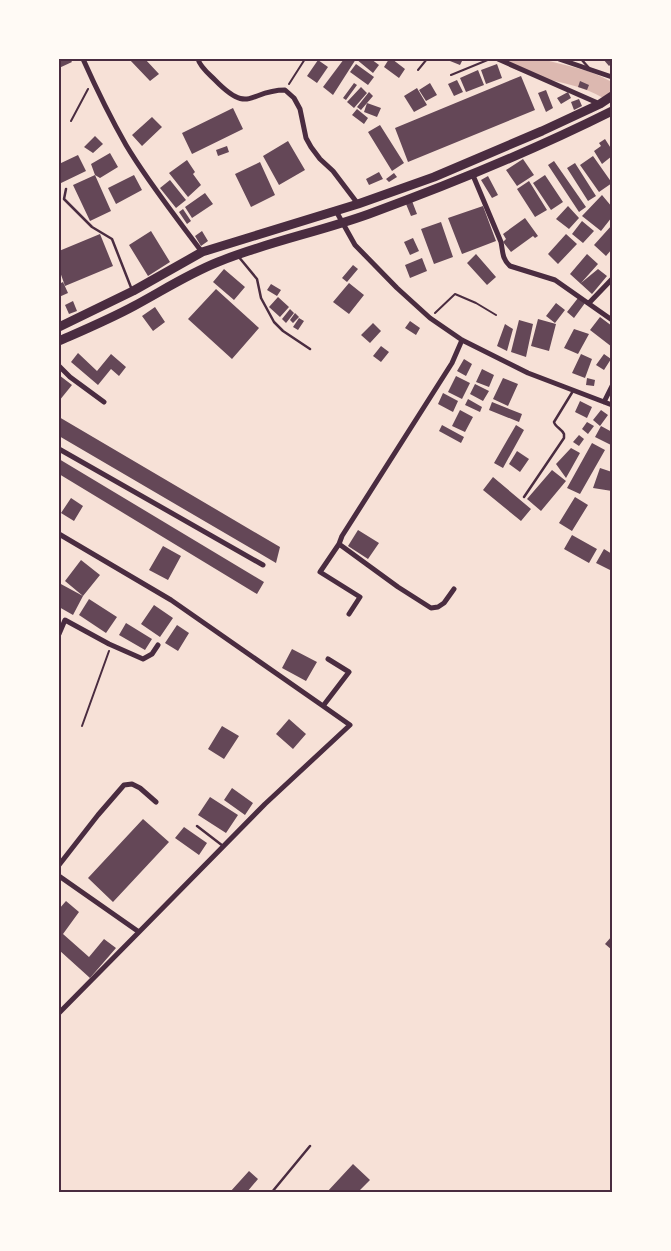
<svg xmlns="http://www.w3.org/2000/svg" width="671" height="1251" font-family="'IBM Plex Sans',sans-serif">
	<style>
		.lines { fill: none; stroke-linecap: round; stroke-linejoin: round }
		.river { stroke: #dcb8b0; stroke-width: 18 }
		.building { fill: #644757 }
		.path { stroke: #4a2c40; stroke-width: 2 }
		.service { stroke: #4a2c40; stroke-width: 2.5 }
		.minor { stroke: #4a2c40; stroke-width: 5 }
		.trunk { stroke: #4a2c40; stroke-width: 9 }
		.neatline { fill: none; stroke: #4a2c40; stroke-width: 2 }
	</style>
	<rect width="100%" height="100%" fill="#f7e1d7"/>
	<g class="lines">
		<path class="river" d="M514,59C546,74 581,72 612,93"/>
	</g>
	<path class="building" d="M59,59H70L72,62L59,68Z
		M129,59H145L159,74L150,81Z
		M344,59H371L379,65L373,73L356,59L333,95L323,87Z
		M389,59H392L405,69L399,78L384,67Z
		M445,59H463L460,65Z
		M603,59H612V63L609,66Z
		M318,60L328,67L317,83L307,76Z
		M356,64L374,77L368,85L350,72Z
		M497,64L502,78L486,84L481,70Z
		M478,70L484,85L466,92L460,78Z
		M521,76L535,110L408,162L395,128Z
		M457,80L463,92L454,96L448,84Z
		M580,81L589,85L587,90L578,87Z
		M354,83L357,85L346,100L343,98Z
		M430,83L437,95L426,101L419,90Z
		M361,87L367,93L354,108L347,102Z
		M417,88L427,105L414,112L404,96Z
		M546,90L553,108L546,112L538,93Z
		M369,92L373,96L361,110L357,107Z
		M568,92L571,98L561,104L557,98Z
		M579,99L582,106L574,110L571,102Z
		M367,103L381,108L377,117L364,112Z
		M233,108L243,129L192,154L182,133Z
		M357,109L368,118L364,124L352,115Z
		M152,117L162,127L142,146L132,135Z
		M380,125L404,163L392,171L368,132Z
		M95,136L103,144L93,153L84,147Z
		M605,139L612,150V156L602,164L594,151L601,146L599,143Z
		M288,141L305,170L279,185L263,156Z
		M227,146L229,152L218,156L216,150Z
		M110,153L118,167L100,178L95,175L111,211L90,221L73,185L95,175L91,164Z
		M78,155L86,171L59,184V164Z
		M593,156L612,183L599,192L580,165Z
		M523,159L534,175L517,186L506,170Z
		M187,160L195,172L193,174L201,185L188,197L169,173Z
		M554,161L586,207L579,212L548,165Z
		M260,162L275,195L251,207L235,174Z
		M575,163L596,196L588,201L567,168Z
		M379,172L383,179L369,185L366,179Z
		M394,173L397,177L389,182L386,179Z
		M134,175L142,190L116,204L108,188Z
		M545,175L563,202L551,210L533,183Z
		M488,176L498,195L492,198L481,180Z
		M170,180L186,200L176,208L160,188Z
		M529,181L547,210L535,217L517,189Z
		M205,193L213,204L192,218L185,207Z
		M602,195L612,207V217L601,231L582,216Z
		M412,201L417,214L411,216L406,204Z
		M483,206L496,241L462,254L448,218Z
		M568,206L579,218L569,229L556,219Z
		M183,209L191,221L187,224L179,212Z
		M525,218L538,236L535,238L533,236L511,252L503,242L506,239L503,234Z
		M582,221L594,231L583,243L572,234Z
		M441,222L453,257L434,264L421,229Z
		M612,225V249L606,256L594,245Z
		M151,231L170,262L148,276L129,245Z
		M202,231L208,241L201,246L195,236Z
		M100,234L113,266L65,286L59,269V251Z
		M566,234L577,244L558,264L548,254Z
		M413,238L419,251L410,255L404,242Z
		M476,254L496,277L487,285L467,263Z
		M587,254L598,264L581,283L598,269L607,276L592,294L570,274Z
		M422,258L427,271L410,278L405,265Z
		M353,265L358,269L347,282L342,278Z
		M224,269L245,287L234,300L213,282Z
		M63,282L68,293L59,297V284Z
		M349,283L364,295L349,314L333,302Z
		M271,284L281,290L277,296L267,290Z
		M216,289L259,328L232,359L188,319Z
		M278,297L289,307L280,317L269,307Z
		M578,298L585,303L574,318L567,312Z
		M73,301L77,311L69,314L65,305Z
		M556,303L565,310L555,323L546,316Z
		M155,307L165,322L153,331L142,316Z
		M290,309L294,313L286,323L282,319Z
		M295,313L299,317L293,323L290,320Z
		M600,317L612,326V347L590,330Z
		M299,318L304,321L298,330L293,327Z
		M538,319L556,324L549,351L531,346Z
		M519,320L533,324L526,357L511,352Z
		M410,321L420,328L416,335L405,328Z
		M373,323L381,331L370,343L361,335Z
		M505,324L513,329L507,351L497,346Z
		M574,329L589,334L578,354L564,348Z
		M381,346L389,352L381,362L373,356Z
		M78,353L97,371L111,354L126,367L119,376L111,369L98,385L71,362Z
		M581,354L592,359L585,378L572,373Z
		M604,354L611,359L604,370L596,365Z
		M464,359L472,364L466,376L457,371Z
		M482,369L494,375L489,387L476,382Z
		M59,375L72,385L59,401Z
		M456,376L470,383L462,399L448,392Z
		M503,378L518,384L508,406L493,399Z
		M587,378L595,380L594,386L586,385Z
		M475,384L489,391L483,401L470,394Z
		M443,393L458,401L453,412L438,404Z
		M468,399L482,407L480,412L465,405Z
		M580,401L592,407L587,418L575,412Z
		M492,402L522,414L519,422L489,410Z
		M460,410L473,417L465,432L452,426Z
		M601,410L608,415L600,426L593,420Z
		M59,417L280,547L276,563L59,436Z
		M587,422L594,426L588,434L582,429Z
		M442,425L464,437L461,443L439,431Z
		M516,425L524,430L503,468L494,463Z
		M601,426L612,432L611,445L595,437Z
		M579,435L584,439L579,446L573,442Z
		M592,443L605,450L580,494L567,488Z
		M571,448L580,453L566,478L556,464Z
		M517,451L529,459L520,472L509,464Z
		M59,459L264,582L257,594L59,474Z
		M600,468L612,472V491L593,488Z
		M552,470L566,481L541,511L527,499Z
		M493,477L531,509L521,521L483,490Z
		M575,497L588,505L572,531L559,523Z
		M71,498L83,506L74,521L61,513Z
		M358,530L379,543L368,559L348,546Z
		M572,535L597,549L589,563L564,549Z
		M163,546L181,556L168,580L149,570Z
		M604,549L612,554V571L596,563Z
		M81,560L100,575L83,596L65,581Z
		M59,583L83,596L73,615L59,607Z
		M89,599L117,617L106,633L79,615Z
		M154,605L173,618L160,637L141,624Z
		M126,623L152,639L145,650L119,635Z
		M177,625L189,633L178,651L165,643Z
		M292,649L317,662L306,681L282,668Z
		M289,719L306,734L293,749L276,734Z
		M222,726L239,736L224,759L208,749Z
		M232,788L253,803L245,815L224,800Z
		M210,797L238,815L226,833L198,815Z
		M143,819L169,842L113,902L88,878Z
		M184,827L207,843L199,855L175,838Z
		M66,901L79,912L63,934L89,957L104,939L116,948L90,978L59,950V909Z
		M612,936V950L605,944Z
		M353,1164L370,1180L358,1192H327Z
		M249,1171L258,1179L247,1192H230Z"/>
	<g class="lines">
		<path class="path" d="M418,70L427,59
			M451,75L490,59
			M289,84L305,59
			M71,121L88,89
			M435,313L455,294L476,303L496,315
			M82,726L109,651"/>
		<path class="service" d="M581,59L589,68
			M66,189L64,199L92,227L112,239L132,290
			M238,256L257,279L261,298L274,322L283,331L310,349
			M524,497L564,438V434C562,429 555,427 554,422L573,391
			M197,826L223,846
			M272,1192L310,1146"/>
		<path class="minor" d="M83,59C96,88 110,117 126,145C148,182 176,217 202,252
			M198,59C200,67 209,74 215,80C250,116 249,90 285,90L294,98L300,109L306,138L311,147L320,159L333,171L358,204
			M498,59L600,104
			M559,59L612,77
			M472,173L501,242C503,252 502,259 510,266L555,280L612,320
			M336,211L355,245L397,288L430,318L462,340L528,373L612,405
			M589,303L612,279
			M59,366L70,377L104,402
			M604,402L612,386
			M59,449L263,565
			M59,534L171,600L323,706L349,672L328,659
			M339,544L398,587L431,608L438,607L444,603L454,589
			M349,614L360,597L320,572L339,544L342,536L452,363L462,340
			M59,634L65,620L109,644L143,659L152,654L158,645
			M59,865L98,815L124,785L132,784L140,788L156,802
			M59,876L139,932L265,804L350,725L323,706
			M59,1013L139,932"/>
		<path class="trunk" d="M59,327L133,291L202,252L358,204L434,177L542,131L600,104L612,96
			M59,341C84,330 110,319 134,306C162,291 188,274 218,262C267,242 319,232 369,214C451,184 534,150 612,111"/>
	</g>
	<rect width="671" height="1251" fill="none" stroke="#fffaf5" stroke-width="120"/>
	<rect x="60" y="60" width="551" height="1131" class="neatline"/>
</svg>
